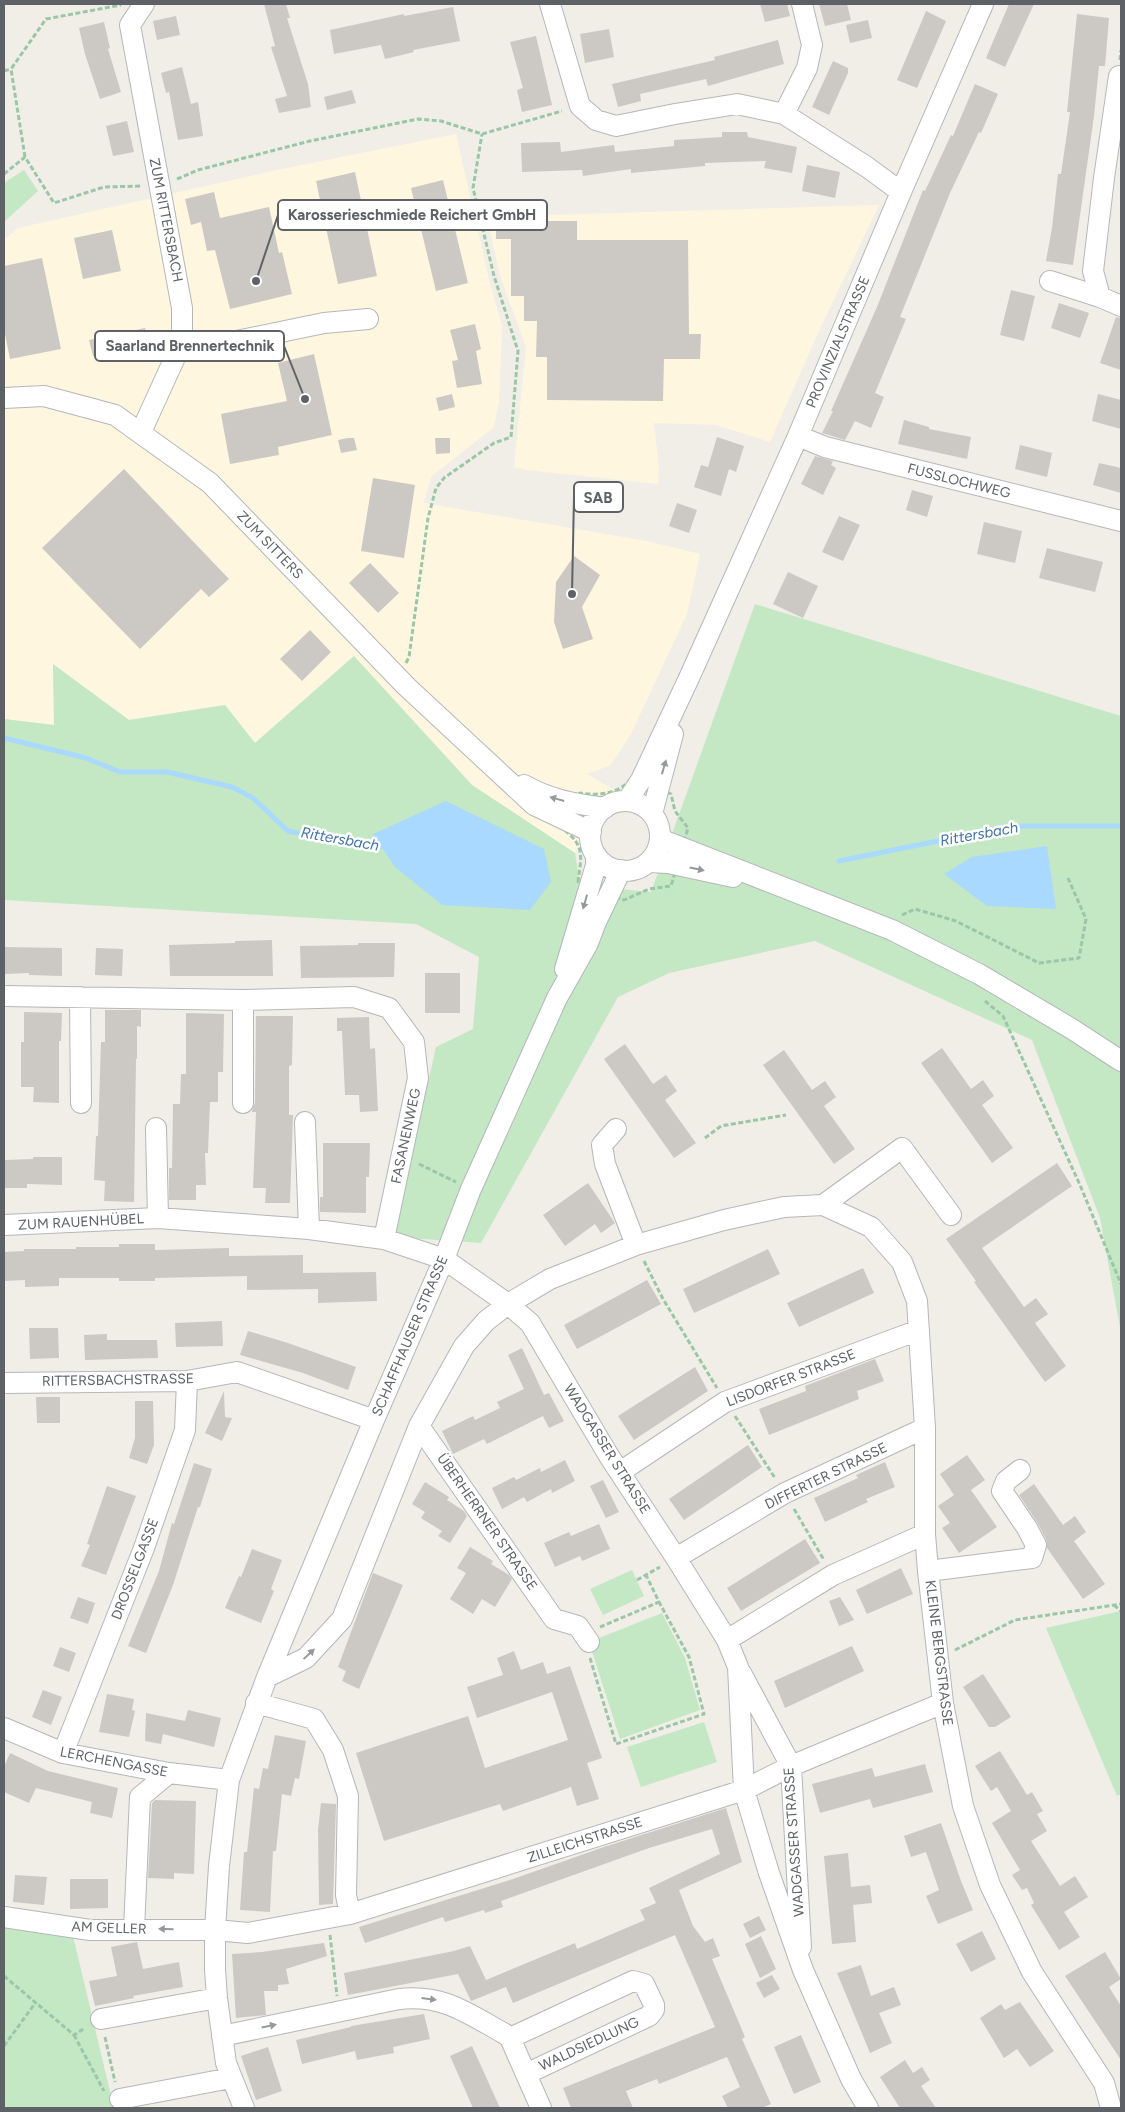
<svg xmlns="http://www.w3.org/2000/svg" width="1125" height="2112" font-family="Figtree,sans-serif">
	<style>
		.commercial { fill: #fef6df }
		.green { fill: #c4e7c4 }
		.water { fill: #a9d9fe }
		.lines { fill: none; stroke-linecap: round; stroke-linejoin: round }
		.stream { stroke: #a9d9fe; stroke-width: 5 }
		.building { fill: #ccc9c4 }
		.minor-casing { stroke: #b4b7bb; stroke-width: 22 }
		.path { stroke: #9bc6a8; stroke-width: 3; stroke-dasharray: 5 2.5; stroke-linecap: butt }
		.minor { stroke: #fff; stroke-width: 20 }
		.oneway { fill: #96999c }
		.labels { text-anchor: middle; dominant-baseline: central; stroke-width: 5; stroke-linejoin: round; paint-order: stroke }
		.street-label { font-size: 14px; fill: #5e6267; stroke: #fff }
		.water-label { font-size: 15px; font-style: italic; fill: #4174a9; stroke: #fff }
		.leader { fill: none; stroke: #5e6267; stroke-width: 2 }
		.callout-dot { fill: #5e6267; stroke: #fff; stroke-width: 2 }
		.callout { fill: #fff; stroke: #5e6267; stroke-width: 2 }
		.callout-label { font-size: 15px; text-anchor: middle; font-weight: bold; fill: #5e6267 }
	</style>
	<rect width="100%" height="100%" fill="#f0eee7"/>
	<path class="commercial" d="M456,134L490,284L502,325L499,402L494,427L431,477L424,503L647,541L700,554L687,614L631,734L611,765L587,774L618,792L575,853L472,785L354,656L255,743L225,705L129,720L53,665L54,725L4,719V240L18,228L277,170Z
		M879,205L819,331L770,442L716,425L654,423L659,467L658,484L526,470L514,467L526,347L500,276L487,217Z"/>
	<path class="green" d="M24,170L38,191L4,222V183Z
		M755,604L1121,716V1333L1100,1218L1032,1040L815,941L669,973L618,997L481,1243L394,1237L436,1047L473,1029L479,957L416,924L4,900V719L54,725L53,664L129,720L225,705L255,743L354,656L472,785L575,853L580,885L651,892Z
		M632,1570L644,1596L603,1615L590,1589Z
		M1121,1611V1794L1117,1796L1046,1628Z
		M662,1613L685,1658L700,1710L620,1739L589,1642Z
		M704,1722L717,1762L641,1787L627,1747Z
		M4,1926L11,1929L73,1936L114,2108H4Z"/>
	<path class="water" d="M446,801L544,849L551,882L530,910L442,905L395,867L373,834Z
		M1047,846L1056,909L987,906L944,874L972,857Z"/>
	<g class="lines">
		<path class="stream" d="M4,738L86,758L120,772H167L232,787L253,798L288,831L343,842L387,847
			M839,861L1012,826H1121"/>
	</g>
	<path class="building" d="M264,4H286L290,18H287L308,84L311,107L279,113L275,99L287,96L271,47L275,46Z
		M760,4H787L790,16L765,22Z
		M819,4H847L851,20L825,26Z
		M1009,4H1034L1005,67L986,58Z
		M453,7L460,41L413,50L414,52L385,59L381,45L334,54L330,30L404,14V16Z
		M926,11L946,21L917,88L897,80Z
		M1077,14L1109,18L1105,66H1099L1094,116L1073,265L1046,261L1052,228L1058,174H1061L1070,112H1067Z
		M176,16L180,35L157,40L153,21Z
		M868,20L872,38L850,43L846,25Z
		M104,22L110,48L108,49L121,92L100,99L85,54L79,28Z
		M609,29L614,57L585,63L580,34Z
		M536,36L552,105L522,112L517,90L523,88L510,42Z
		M778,40L784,64L708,86L706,79L640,94L641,101L618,107L612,84L715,60L714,57Z
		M833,61L848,68V73L829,115L812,107Z
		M182,67L191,104L198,102L203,136L178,140L169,92L166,93L161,73Z
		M975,84L998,94L981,133L979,132L950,193L900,317L906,319L875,393L884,397L871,428L855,421L845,440L822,433L833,411H831L877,307L923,190L925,191L951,135L953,136Z
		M352,90L356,103L327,110L324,97Z
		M127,121L134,152L113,156L106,126Z
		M722,132H747L748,137L797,147L792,173L764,168L766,161L705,163V166L631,173V169L583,176L582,170L522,172L521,143L560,142L561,152L614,145L615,152L674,146V140L722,137Z
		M807,165L840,172L835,198L802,191Z
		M355,172L377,276L338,284L316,181Z
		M443,180L468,283L436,291L411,188Z
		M214,192L220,218L269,207L279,253L282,252L292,294L230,309L215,250L207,251L201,222L191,225L185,199Z
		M496,221H577V240H688L689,334H701L700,359H664L663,401L547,400V357H536L537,321H524V296H511V239H496Z
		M112,230L121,271L83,279L74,238Z
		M42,258L61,349L10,359L4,329V266Z
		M1011,290L1035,296L1024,341L1000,335Z
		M1059,303L1089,313L1080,338L1051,328Z
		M1116,317L1121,318V370L1100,363Z
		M475,324L481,349L476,351L482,384L457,388L452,361L458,360L450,330Z
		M145,328L149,344L93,356L89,340Z
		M314,354L332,435L278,447L279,455L230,464L221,414L287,401L278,363Z
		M452,394L455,407L439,411L436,398Z
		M1098,394L1121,400V429L1092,421Z
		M904,420L929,427V429L971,437L967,459L898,444Z
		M717,437L744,446L736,472L729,469L721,496L694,487L701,465L708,467Z
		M348,438H354L357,450L341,453L338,440Z
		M435,438H450V453L436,454Z
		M1020,445L1052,453L1047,477L1015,469Z
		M815,456L833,461L831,465L836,468L823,495L801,484Z
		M1099,463L1121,468V493L1093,485Z
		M124,469L229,579L209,597L201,589L140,649L42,548Z
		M373,478L415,485L404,558L361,551Z
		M912,490L933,496L927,517L906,510Z
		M677,503L697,510L689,533L669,526Z
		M839,516L860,525L843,561L822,552Z
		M984,522L1022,531L1015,563L977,554Z
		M1047,548L1103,562L1095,592L1039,578Z
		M574,556L600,575L582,607L593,639L563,649L554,622L556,582Z
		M370,563L399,593L378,613L349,583Z
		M788,572L818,586L803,618L773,604Z
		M310,630L331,652L302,681L280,659Z
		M272,940L273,976H170L169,945L235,943V941Z
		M358,943H395L394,977L301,978L300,946L358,945Z
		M4,947L62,948V976L29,975V973L4,974Z
		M96,948L123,949L122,976L95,975Z
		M425,973H460V1013H425Z
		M105,1010H141V1027L137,1026V1059H136L134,1202L104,1201L105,1181L94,1180L96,1136H98L101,1042H105Z
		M24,1012L62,1013L61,1041H59V1103L33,1102L34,1087H21V1042H24Z
		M186,1013L224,1014L223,1072H218V1102H210L208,1153H205L206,1185H196V1200H169V1168H172L173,1104H180L181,1074H186Z
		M256,1016H293L292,1065L289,1066V1115H293L290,1203H265L266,1188H253L256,1112H252V1110L255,1103Z
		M369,1017L370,1049L375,1048L378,1111L360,1112L359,1095H345L342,1031H337V1018Z
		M625,1044L653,1084L666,1075L677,1091L665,1100L696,1143L674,1158L604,1059Z
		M942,1048L971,1089L983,1080L994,1096L982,1105L1013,1148L992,1163L921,1063Z
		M784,1050L812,1090L825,1081L836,1097L824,1106L855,1149L834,1164L763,1065Z
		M323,1143H370L369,1177H366V1213L320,1212V1197H323Z
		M33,1157H62V1185L27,1184V1188H4V1160L33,1159Z
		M1057,1163L1072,1186L982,1248L1024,1307L1036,1298L1048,1314L1035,1323L1066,1366L1045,1382L974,1282L976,1281L946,1239Z
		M588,1183L615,1223L601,1233L595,1224L565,1246L543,1215Z
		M119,1244H155V1250L229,1248V1256L303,1255V1273L376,1272L377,1301L318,1303V1289L247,1290V1276L155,1278V1281H119V1278H59V1286L25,1287V1280L4,1281V1252L24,1251V1249H76V1247H119Z
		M768,1249L780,1274L694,1313L683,1289Z
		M863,1268L874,1293L799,1327L787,1303Z
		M647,1280L661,1304L577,1349L564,1325Z
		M222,1321L223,1346L176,1347L175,1323Z
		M29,1328H58L59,1358L30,1359Z
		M248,1331L288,1343L356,1367L348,1390L303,1373L240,1355Z
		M107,1334V1340H157L158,1358L85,1360L84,1335Z
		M522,1348L544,1395L549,1393L564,1421L549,1428L543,1416L487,1444L484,1439L453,1454L442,1431L473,1416L475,1420L500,1408L497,1402L524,1389L508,1355Z
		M875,1359L884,1381L857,1391L859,1399L769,1435L759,1409L806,1391L805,1386Z
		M695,1367L708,1391L634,1440L618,1416Z
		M224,1391L225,1417L232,1418L222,1441L205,1433Z
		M36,1397H60V1423H37Z
		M135,1401H153L154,1445L147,1464L129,1458L135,1438Z
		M748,1445L762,1467L684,1520L669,1499Z
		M967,1455L985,1480L971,1490L997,1527L959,1553L942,1528L950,1523L938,1506L954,1495L940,1474Z
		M565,1460L575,1481L552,1493L551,1489L527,1502L524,1497L502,1509L492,1488L514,1477L516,1480L540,1468L541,1472Z
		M885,1462L895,1487L866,1499L868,1502L825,1522L814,1498L858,1478L856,1475Z
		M194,1463L212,1469L200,1507H198L173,1585L146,1653L128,1646L159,1571L172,1523L174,1524Z
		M603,1480L619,1512L606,1518L590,1486Z
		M425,1482L449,1497L447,1500L464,1511L467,1516L450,1543L438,1536L442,1531L421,1518L425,1512L412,1504Z
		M1034,1484L1063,1525L1075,1516L1086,1532L1074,1541L1105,1584L1083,1599L1047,1548L1046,1539L1037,1522L1019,1495Z
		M107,1486L136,1496L106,1575L81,1566L90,1545L87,1544Z
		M599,1524L610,1549L582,1561L580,1556L555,1567L544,1543L569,1532L571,1536Z
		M805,1539L820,1563L741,1611L727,1588Z
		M470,1547L493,1561L491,1564L509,1575L512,1579L495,1607L482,1599L473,1614L450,1599L466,1573L457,1568Z
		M252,1549L282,1560L271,1589L274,1591L261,1623L225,1608L239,1576L241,1577Z
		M901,1568L913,1594L867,1614L856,1590Z
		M373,1573L403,1585L359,1689L342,1681L346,1671L338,1667Z
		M78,1597L95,1603L88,1624L70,1618Z
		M840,1597L854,1620L839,1626L829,1601Z
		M852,1646L864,1671L785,1708L774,1681Z
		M60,1647L76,1653L69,1672L53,1666Z
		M514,1651L521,1670L543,1662L547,1674L570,1666L602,1758L587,1763L599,1799L577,1806L571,1787L503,1811L500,1804L384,1841L356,1753L468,1716L485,1768L568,1740L552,1692L477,1718L467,1687L503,1675L497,1658Z
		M983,1674L1011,1717L995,1727H989L963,1687Z
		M43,1690L62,1697L51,1725L32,1717Z
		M107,1694L134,1699L132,1710L135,1711L129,1737L99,1732Z
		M188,1710L221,1718L214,1747L163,1734L161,1744L145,1741L146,1713L185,1721Z
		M275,1735L306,1741L299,1779L295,1778L291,1796L282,1794L276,1851H273L270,1912L240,1910L244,1852H247L254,1788L259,1789L263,1768L268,1769Z
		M1000,1751L1027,1795L1032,1792L1043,1811L1037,1814L1047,1831L1031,1841L1060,1886L1075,1876L1088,1897L1064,1912L1080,1937L1059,1950L1031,1905L1034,1903L1027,1888L1022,1890L1012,1875L1020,1870L992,1823L1011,1811L997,1787L991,1791L975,1766Z
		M10,1753L48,1771L118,1788L112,1818L90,1813L92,1802L36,1788L29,1803L4,1792V1767Z
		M925,1764L933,1792L873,1808L870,1799L820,1813L812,1784L872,1768L875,1777Z
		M155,1800L196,1801L194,1874L174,1873V1879L148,1878L152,1803Z
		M321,1803L336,1804L333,1904L319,1905L318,1830Z
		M726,1808L742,1862L679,1890L693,1926L705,1942L713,1938L720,1956L712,1959L745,2037L742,2039L771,2104L762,2108H728L722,2096L740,2087L727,2057L659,2084L657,2079L626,2091L633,2108H571L563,2088L715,2027L675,1935L513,2003L506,1987L471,2001L458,1974L348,1995L344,1973L454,1951L470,1946L486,1980L575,1943L577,1949L645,1920L640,1910L656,1903L649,1888L720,1854L712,1829L649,1848L501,1901L503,1907L485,1913L484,1910L445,1922L443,1917L365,1943L359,1927L513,1879L604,1847Z
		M941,1823L961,1881L973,1910L938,1924L926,1896L939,1890L926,1852L911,1857L904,1836Z
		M848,1853L851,1887L870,1885L872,1903L853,1905L856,1942L832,1944L824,1856Z
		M15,1875L47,1877L44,1905L13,1902Z
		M70,1879H108V1908L70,1909Z
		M759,1916L766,1930L750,1938L743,1924Z
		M982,1931L996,1959L971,1972L956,1944Z
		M761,1936L776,1969L760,1978L745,1944Z
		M137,1942L143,1969L179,1962L183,1987L133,1996L134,1998L95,2006L89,1981L117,1976L111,1947Z
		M324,1943L327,1956L286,1969L289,1984L278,1985V1991H264L266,2015L236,2018L232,1954L262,1952Z
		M1105,1952L1121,1979L1109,1987L1121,2006V2060L1065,1976Z
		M861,1965L871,1996L894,1987L901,2005L879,2013L892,2043L870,2053L837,1973Z
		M772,1975L780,1989L764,1998L756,1983Z
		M1020,2002L1054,2051L1030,2067L1017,2049L1004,2058L980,2018L1001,2004L1005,2010Z
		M424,2014L430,2039L393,2047L394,2053L357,2060L355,2051L302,2064L296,2040L351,2027V2026Z
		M801,2035L821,2082L794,2094L774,2047Z
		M472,2046L500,2108H473L450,2056Z
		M268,2047L282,2091L256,2100L241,2056Z
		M905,2060L913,2073L922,2067L930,2080L921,2086L936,2108H900L880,2077Z"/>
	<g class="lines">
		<defs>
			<path id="minor" d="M550,4L580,106L596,120L616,126L675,114L737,104L784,114L867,167L901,192
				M1119,76L1104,178L1093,271L1100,297L1121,306
				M784,114L807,68L812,45L802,4
				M1050,281L1100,297
				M182,342L208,347L324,323L368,319
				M4,398L44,396L115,415L210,483L407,687L534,805L591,832
				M141,432L182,342V308L130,25L144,4
				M798,436L825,447L1121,521
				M524,785C550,800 576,804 605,808
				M627,801L641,780L689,678L798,436L901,192L983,4
				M590 836a35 35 0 1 1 70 0a35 35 0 1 1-70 0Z
				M652,814L673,734
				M660,836L665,841L892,930L979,974L1072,1029L1121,1061
				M649,862L668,863L733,877
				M565,969L596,865V855
				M4,996L243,1000L354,997L389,1008L414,1042L418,1078L384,1239
				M80,997L81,1103
				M243,1103V1000
				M305,1122L309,1229
				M156,1128L158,1218
				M616,1129L602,1145L605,1164L636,1245
				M823,1205L902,1148L951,1215
				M4,1225L158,1218L309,1229L384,1239L444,1259L508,1304L530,1323L609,1456L676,1558L727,1640L738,1667L744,1790L769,1873L803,1970L851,2079L868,2108
				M4,1383L187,1381L237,1372L374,1420
				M419,1426L554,1619L578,1626L589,1642
				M620,1472L725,1402L919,1330
				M676,1558L785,1493L925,1428
				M928,1571L1032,1558L1036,1545L1027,1528L1002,1491L1006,1481L1020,1470
				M727,1640L833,1575L925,1534
				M741,1673L791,1766L801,1947
				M267,1677L306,1658L342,1619L419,1426L464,1346L486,1321L508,1304L550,1279L636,1245L724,1220L784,1207L823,1205L871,1227L902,1262L917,1301L925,1428V1534L928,1571L943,1703L963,1806L990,1885L1032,1972L1104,2083L1111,2108
				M256,1703L314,1719L333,1750L348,1796L346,1895L350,1914
				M4,1728L63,1753L169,1773L229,1780
				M63,1753L144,1548L185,1430L187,1381
				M4,1917L90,1930H215L248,1933L350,1914L744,1790L791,1766L943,1703
				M134,1929L140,1797L169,1773
				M101,2019L217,1998
				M222,2036L399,1999C443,1994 467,2013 505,2034L510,2038L541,2108
				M510,2038L633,1981L644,1984L654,2005V2010L649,2016L526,2074
				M120,2099L231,2078
				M244,2108L226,2063L217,1998L215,1970V1930L219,1866L229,1780L267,1677L374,1420L444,1259L471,1189L557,998L588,943L596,922L621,870"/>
		</defs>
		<use href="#minor" class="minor-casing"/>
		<path class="path" d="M1120,60L1121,50
			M4,71L11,69
			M25,157L11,69L46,19L121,5
			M4,174L25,157L54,203L104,187L142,186
			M177,179L198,170L310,141L418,119L441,121L482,134L562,111
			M406,663L409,657L428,518L436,488L444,478L494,443L511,437L518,351L494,276L473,188L482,134
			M633,776L671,794L675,811L688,828L671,886L649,889L624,900L578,882C581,857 586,846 563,829L580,793C600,796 621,794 633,776Z
			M902,915L915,909L956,921L1039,963L1079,958L1086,919L1068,878
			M985,1001L1003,1016L1080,1185L1121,1284
			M705,1138L721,1126L786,1115
			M419,1164L456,1182
			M644,1261L663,1299L717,1388
			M735,1416L775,1478
			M794,1509L824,1560
			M637,1580L660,1567
			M1114,1605L1121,1611
			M600,1627L659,1602L646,1575
			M955,1650L1015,1620L1121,1604
			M590,1658L616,1744L704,1714L689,1657L659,1602
			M330,1935L337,1996
			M4,1976L74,2035L85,2028
			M74,2035L104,2091
			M105,2037L115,2082
			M4,2046L36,2002"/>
		<use href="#minor" class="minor"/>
	</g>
	<defs><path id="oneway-solid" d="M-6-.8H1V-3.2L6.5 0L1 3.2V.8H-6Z" transform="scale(1.25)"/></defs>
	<g class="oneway">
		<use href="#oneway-solid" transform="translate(664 767) rotate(-74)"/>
		<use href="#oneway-solid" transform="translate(557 799) rotate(-164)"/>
		<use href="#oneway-solid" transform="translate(697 869) rotate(12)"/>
		<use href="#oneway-solid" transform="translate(585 902) rotate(106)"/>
		<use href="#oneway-solid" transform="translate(309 1654) rotate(-43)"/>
		<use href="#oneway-solid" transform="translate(166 1929) rotate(-179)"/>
		<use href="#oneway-solid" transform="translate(429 1999) rotate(7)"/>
		<use href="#oneway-solid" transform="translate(269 2026) rotate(-12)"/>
	</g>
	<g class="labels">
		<g class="street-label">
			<text transform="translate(166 220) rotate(79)">ZUM RITTERSBACH</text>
			<text transform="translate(838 342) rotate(-67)">PROVINZIALSTRASSE</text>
			<text transform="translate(959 481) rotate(14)">FUSSLOCHWEG</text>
			<text transform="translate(270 545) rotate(46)">ZUM SITTERS</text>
			<text transform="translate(406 1136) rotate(-78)">FASANENWEG</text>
			<text transform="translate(81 1222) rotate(-3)">ZUM RAUENHÜBEL</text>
			<text transform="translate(410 1336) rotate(-67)">SCHAFFHAUSER STRASSE</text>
			<text transform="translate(791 1378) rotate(-21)">LISDORFER STRASSE</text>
			<text transform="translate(118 1380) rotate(-1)">RITTERSBACHSTRASSE</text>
			<text transform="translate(607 1449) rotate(58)">WADGASSER STRASSE</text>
			<text transform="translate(826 1476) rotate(-26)">DIFFERTER STRASSE</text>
			<text transform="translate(487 1522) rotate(55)">ÜBERHERRNER STRASSE</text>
			<text transform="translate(135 1569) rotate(-69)">DROSSELGASSE</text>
			<text transform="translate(939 1653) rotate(83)">KLEINE BERGSTRASSE</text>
			<text transform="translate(114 1762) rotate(11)">LERCHENGASSE</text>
			<text transform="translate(585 1840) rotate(-18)">ZILLEICHSTRASSE</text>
			<text transform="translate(794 1842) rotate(-94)">WADGASSER STRASSE</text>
			<text transform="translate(109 1928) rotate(2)">AM GELLER</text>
			<text transform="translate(589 2044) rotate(-25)">WALDSIEDLUNG</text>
		</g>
		<g class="water-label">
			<text transform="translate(979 834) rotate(-10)">Rittersbach</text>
			<text transform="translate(340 839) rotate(10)">Rittersbach</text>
		</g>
	</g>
	<path class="leader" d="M256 281L278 215M305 399L284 346M572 594L574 497"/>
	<g class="callout-dot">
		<circle cx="256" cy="281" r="5"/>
		<circle cx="305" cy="399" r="5"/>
		<circle cx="572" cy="594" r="5"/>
	</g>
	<g class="callout">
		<rect x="278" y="200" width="269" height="30" rx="5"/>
		<rect x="95" y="331" width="189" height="30" rx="5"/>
		<rect x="574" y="482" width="49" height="30" rx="5"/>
	</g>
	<g class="callout-label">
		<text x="412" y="220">Karosserieschmiede Reichert GmbH</text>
		<text x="190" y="351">Saarland Brennertechnik</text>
		<text x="598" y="503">SAB</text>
	</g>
	<rect width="1125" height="2112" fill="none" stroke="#5e6267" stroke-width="10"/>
</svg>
